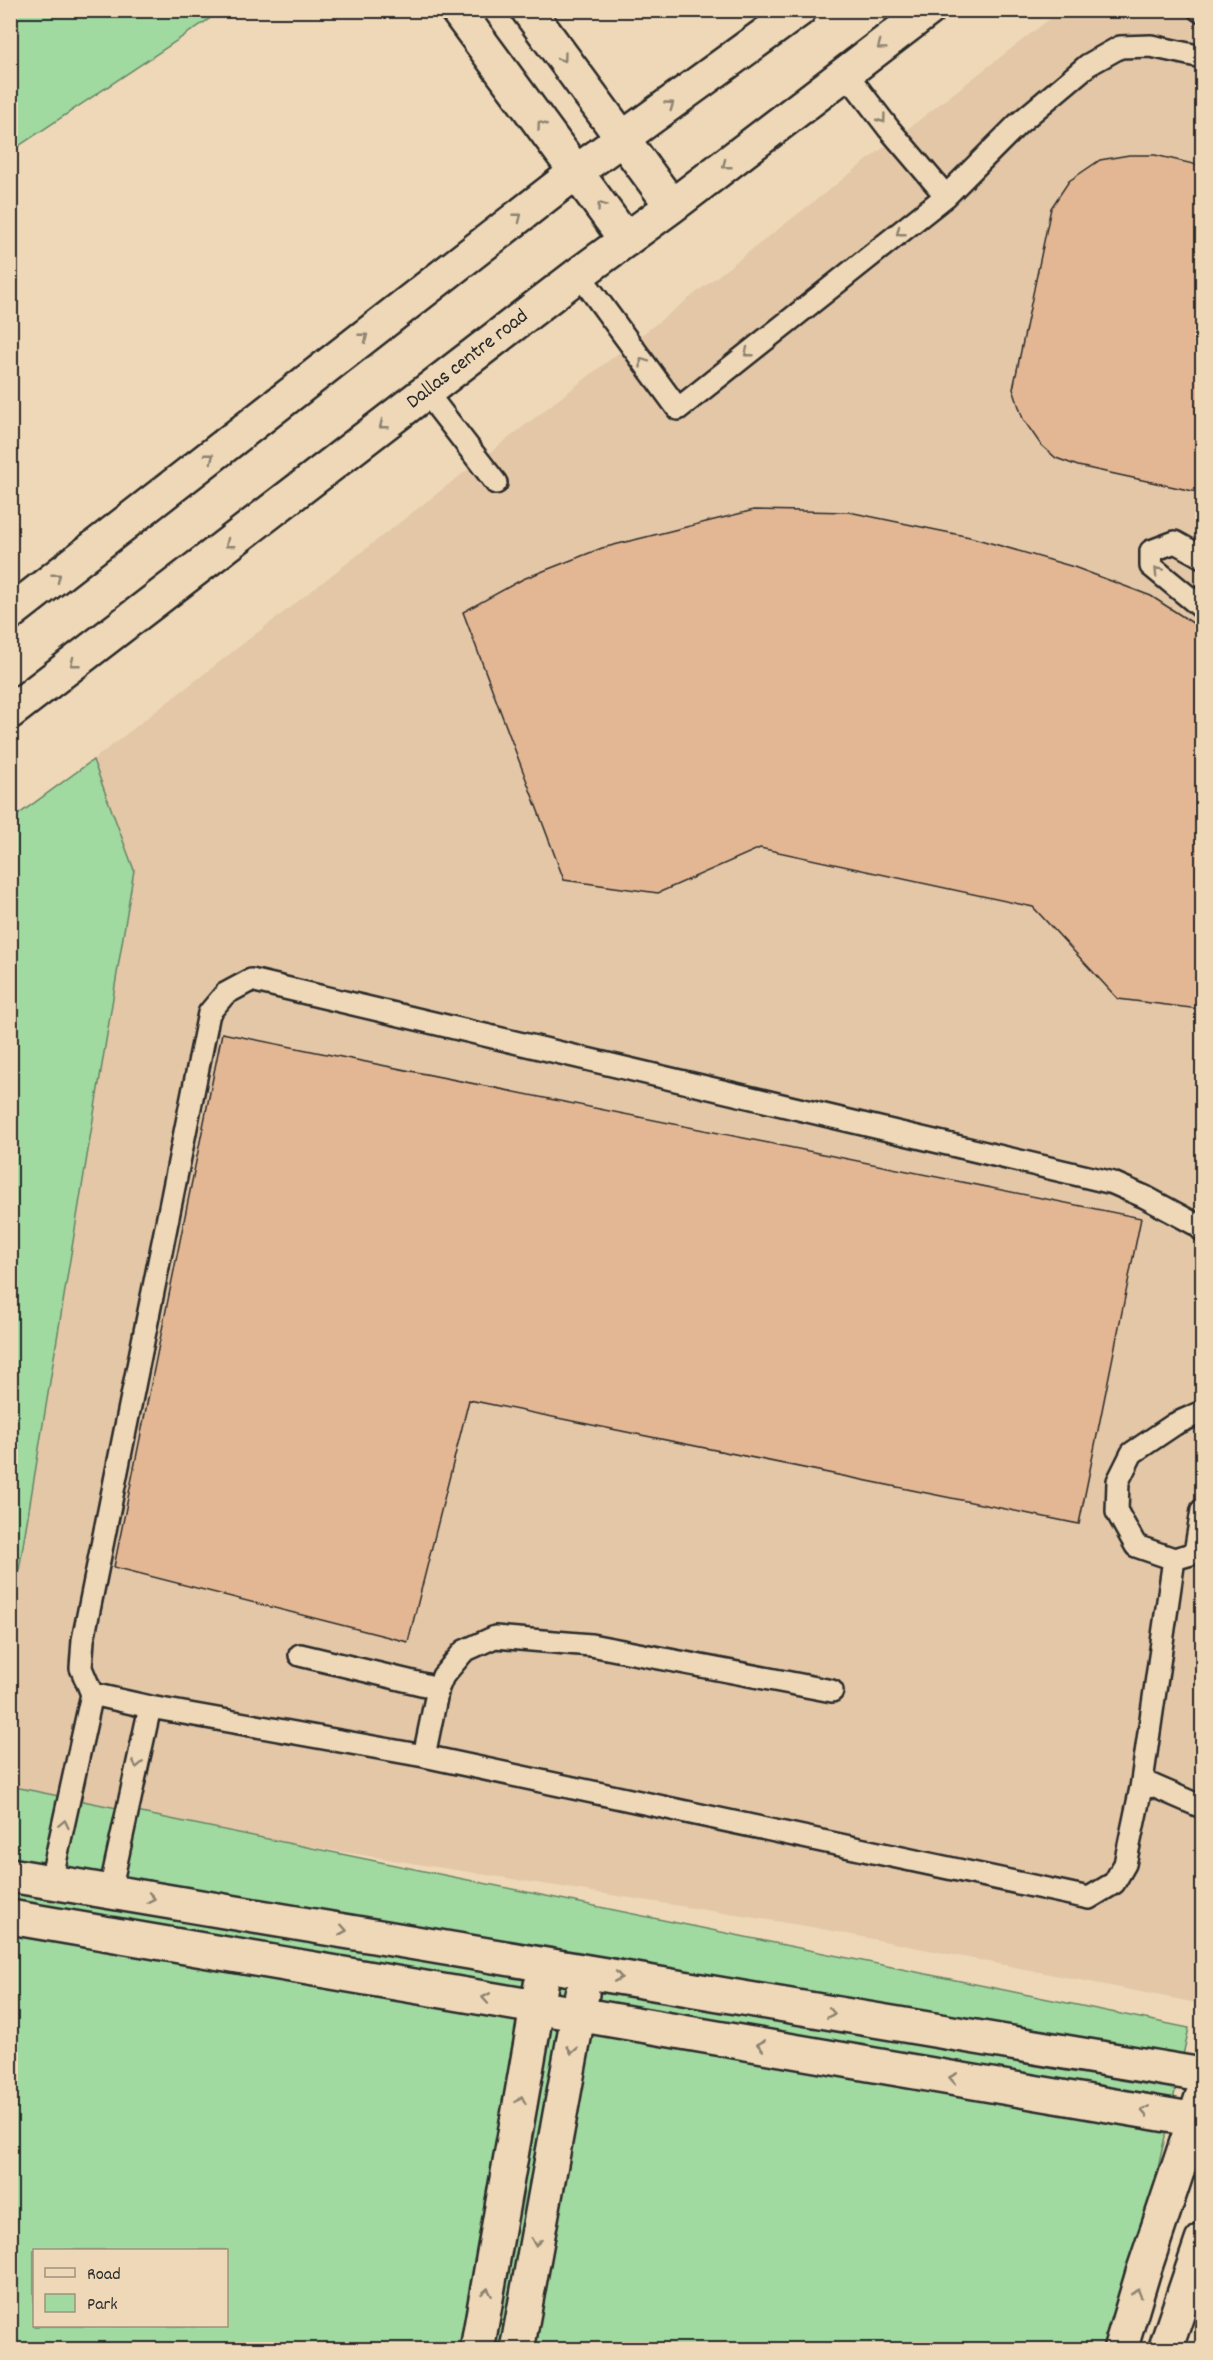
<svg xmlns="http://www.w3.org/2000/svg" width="1213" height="2360" font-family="Dekko,sans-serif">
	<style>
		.built { fill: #e3c7a7 }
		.green { fill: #a0daa0; stroke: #668266; stroke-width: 1.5; fill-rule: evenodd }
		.building { fill: #e3b793; stroke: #2b2b2b; stroke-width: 1.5 }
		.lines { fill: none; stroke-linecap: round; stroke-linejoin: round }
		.lane-casing { stroke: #2b2b2b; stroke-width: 26 }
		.street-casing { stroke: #2b2b2b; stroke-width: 38 }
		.secondary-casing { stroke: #2b2b2b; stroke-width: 38 }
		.lane { stroke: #eed8b7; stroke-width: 21 }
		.street { stroke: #eed8b7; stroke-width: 33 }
		.secondary { stroke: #eed8b7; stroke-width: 33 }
		.oneway { stroke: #8c8271 }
		.labels { text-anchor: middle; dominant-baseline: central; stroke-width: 5; stroke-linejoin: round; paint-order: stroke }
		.street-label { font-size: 21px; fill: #2b2b2b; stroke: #eed8b7 }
	</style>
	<rect width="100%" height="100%" fill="#eed8b7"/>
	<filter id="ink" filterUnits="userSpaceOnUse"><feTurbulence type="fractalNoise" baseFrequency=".0167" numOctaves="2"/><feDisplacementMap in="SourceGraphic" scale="12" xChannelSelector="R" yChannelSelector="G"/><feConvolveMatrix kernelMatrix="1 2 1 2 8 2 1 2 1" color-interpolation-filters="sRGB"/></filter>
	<g filter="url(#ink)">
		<path class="built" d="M1060,11H1202V2004L812,1927L300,1845L11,1786V1619L134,870L93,760Z"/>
		<path class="green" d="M11,10H221V11L11,151Z
			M93,760L134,870L11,1619V820Z
			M10,1786L1189,2028L1118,2349H11ZM34,2250H226V2326H34Z"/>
		<path class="building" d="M1129,155H1155L1202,166V493L1078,466L1056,458L1041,445L1023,419L1013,389L1051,208L1069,181L1100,160Z
			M754,510L849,512L970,537L1074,567L1151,596L1202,629V1005L1199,1009L1118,999L1033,907L760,848L658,893L564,880L463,612L523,579L602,548Z
			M222,1033L1141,1218L1079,1524L469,1400L408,1642L114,1567Z"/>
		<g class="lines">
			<defs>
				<path id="lane" d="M1199,10L1202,11
					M846,73L889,129L946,196
					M579,274L678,409L946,196L1018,124L1088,65L1120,47L1151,46L1202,57
					M426,392L496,483
					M1202,557L1175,542L1151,551V566L1202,608
					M1202,1412L1175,1424L1132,1453L1118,1481L1117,1512L1136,1546L1174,1559L1195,1553L1202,1510
					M1174,1559L1141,1788L1125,1864L1114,1883L1089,1898L424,1756L150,1707L92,1694L81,1668L83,1640L209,1013L225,994L251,980L1113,1183L1145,1197L1197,1225L1202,1230
					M300,1655L438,1688
					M424,1756L438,1688L443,1676L464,1651L495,1637L591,1645L832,1691
					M1142,1781L1202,1807
					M51,1881L92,1694
					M110,1891L150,1707"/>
				<path id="street" d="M10,1875L1202,2075
					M10,1917L1202,2121
					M477,2350L541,1985
					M517,2350L582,1994"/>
				<path id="secondary" d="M457,10L626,240
					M528,10L672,206
					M10,613L576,172L799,10
					M10,712L579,274L672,206L928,10
					M1120,2350L1143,2273L1202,2097
					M1165,2350L1202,2241"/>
			</defs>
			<use href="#lane" class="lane-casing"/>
			<use href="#street" class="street-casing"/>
			<use href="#secondary" class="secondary-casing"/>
			<use href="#lane" class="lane"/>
			<use href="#street" class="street"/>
			<use href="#secondary" class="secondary"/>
		</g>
		<defs><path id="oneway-chevron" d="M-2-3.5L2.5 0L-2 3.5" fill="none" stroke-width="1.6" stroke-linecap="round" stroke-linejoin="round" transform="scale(1.5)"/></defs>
		<g class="oneway">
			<use href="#oneway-chevron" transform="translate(881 46) rotate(143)"/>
			<use href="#oneway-chevron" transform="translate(563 58) rotate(54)"/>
			<use href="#oneway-chevron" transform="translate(670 105) rotate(-36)"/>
			<use href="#oneway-chevron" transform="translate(882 119) rotate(53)"/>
			<use href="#oneway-chevron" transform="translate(541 125) rotate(-126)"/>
			<use href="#oneway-chevron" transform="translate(726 165) rotate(142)"/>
			<use href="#oneway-chevron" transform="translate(601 206) rotate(-126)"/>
			<use href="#oneway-chevron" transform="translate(518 217) rotate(-38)"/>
			<use href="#oneway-chevron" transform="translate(900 232) rotate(142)"/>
			<use href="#oneway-chevron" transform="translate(364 337) rotate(-38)"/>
			<use href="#oneway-chevron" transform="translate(748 353) rotate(142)"/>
			<use href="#oneway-chevron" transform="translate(643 362) rotate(-126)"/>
			<use href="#oneway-chevron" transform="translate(383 425) rotate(142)"/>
			<use href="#oneway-chevron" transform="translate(210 457) rotate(-38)"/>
			<use href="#oneway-chevron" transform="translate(229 544) rotate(142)"/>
			<use href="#oneway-chevron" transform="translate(1158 571) rotate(-133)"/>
			<use href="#oneway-chevron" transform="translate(57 577) rotate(-38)"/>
			<use href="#oneway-chevron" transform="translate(74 663) rotate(142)"/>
			<use href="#oneway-chevron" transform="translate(137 1764) rotate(102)"/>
			<use href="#oneway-chevron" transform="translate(64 1824) rotate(-78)"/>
			<use href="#oneway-chevron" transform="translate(151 1898) rotate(10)"/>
			<use href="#oneway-chevron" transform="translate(343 1930) rotate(10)"/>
			<use href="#oneway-chevron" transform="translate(618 1977) rotate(10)"/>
			<use href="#oneway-chevron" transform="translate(486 1998) rotate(-170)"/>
			<use href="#oneway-chevron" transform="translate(831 2013) rotate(10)"/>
			<use href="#oneway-chevron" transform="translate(761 2045) rotate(-170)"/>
			<use href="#oneway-chevron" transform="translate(572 2050) rotate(100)"/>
			<use href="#oneway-chevron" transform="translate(953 2078) rotate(-170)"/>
			<use href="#oneway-chevron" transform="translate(521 2100) rotate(-80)"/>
			<use href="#oneway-chevron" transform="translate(1145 2111) rotate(-170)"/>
			<use href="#oneway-chevron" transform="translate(536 2242) rotate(100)"/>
			<use href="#oneway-chevron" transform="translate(487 2292) rotate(-80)"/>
			<use href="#oneway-chevron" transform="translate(1137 2293) rotate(-73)"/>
		</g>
	</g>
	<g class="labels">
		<g class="street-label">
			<text transform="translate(468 360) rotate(-38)">Dallas centre road</text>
		</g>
	</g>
	<rect width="1213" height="2360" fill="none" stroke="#eed8b7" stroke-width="36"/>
	<rect x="18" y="18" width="1177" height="2324" fill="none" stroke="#2b2b2b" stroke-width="2" filter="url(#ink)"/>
	<rect x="33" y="2249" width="195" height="78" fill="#eed8b7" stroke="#a0937f" stroke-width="1.5"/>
	<rect x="45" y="2268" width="30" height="9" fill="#eed8b7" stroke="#a0937f" stroke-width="1.5"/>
	<text x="87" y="2279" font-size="18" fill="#2b2b2b">Road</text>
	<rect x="45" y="2294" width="30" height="18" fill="#a0daa0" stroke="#a0937f" stroke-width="1.5"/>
	<text x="87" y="2309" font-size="18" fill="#2b2b2b">Park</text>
</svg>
